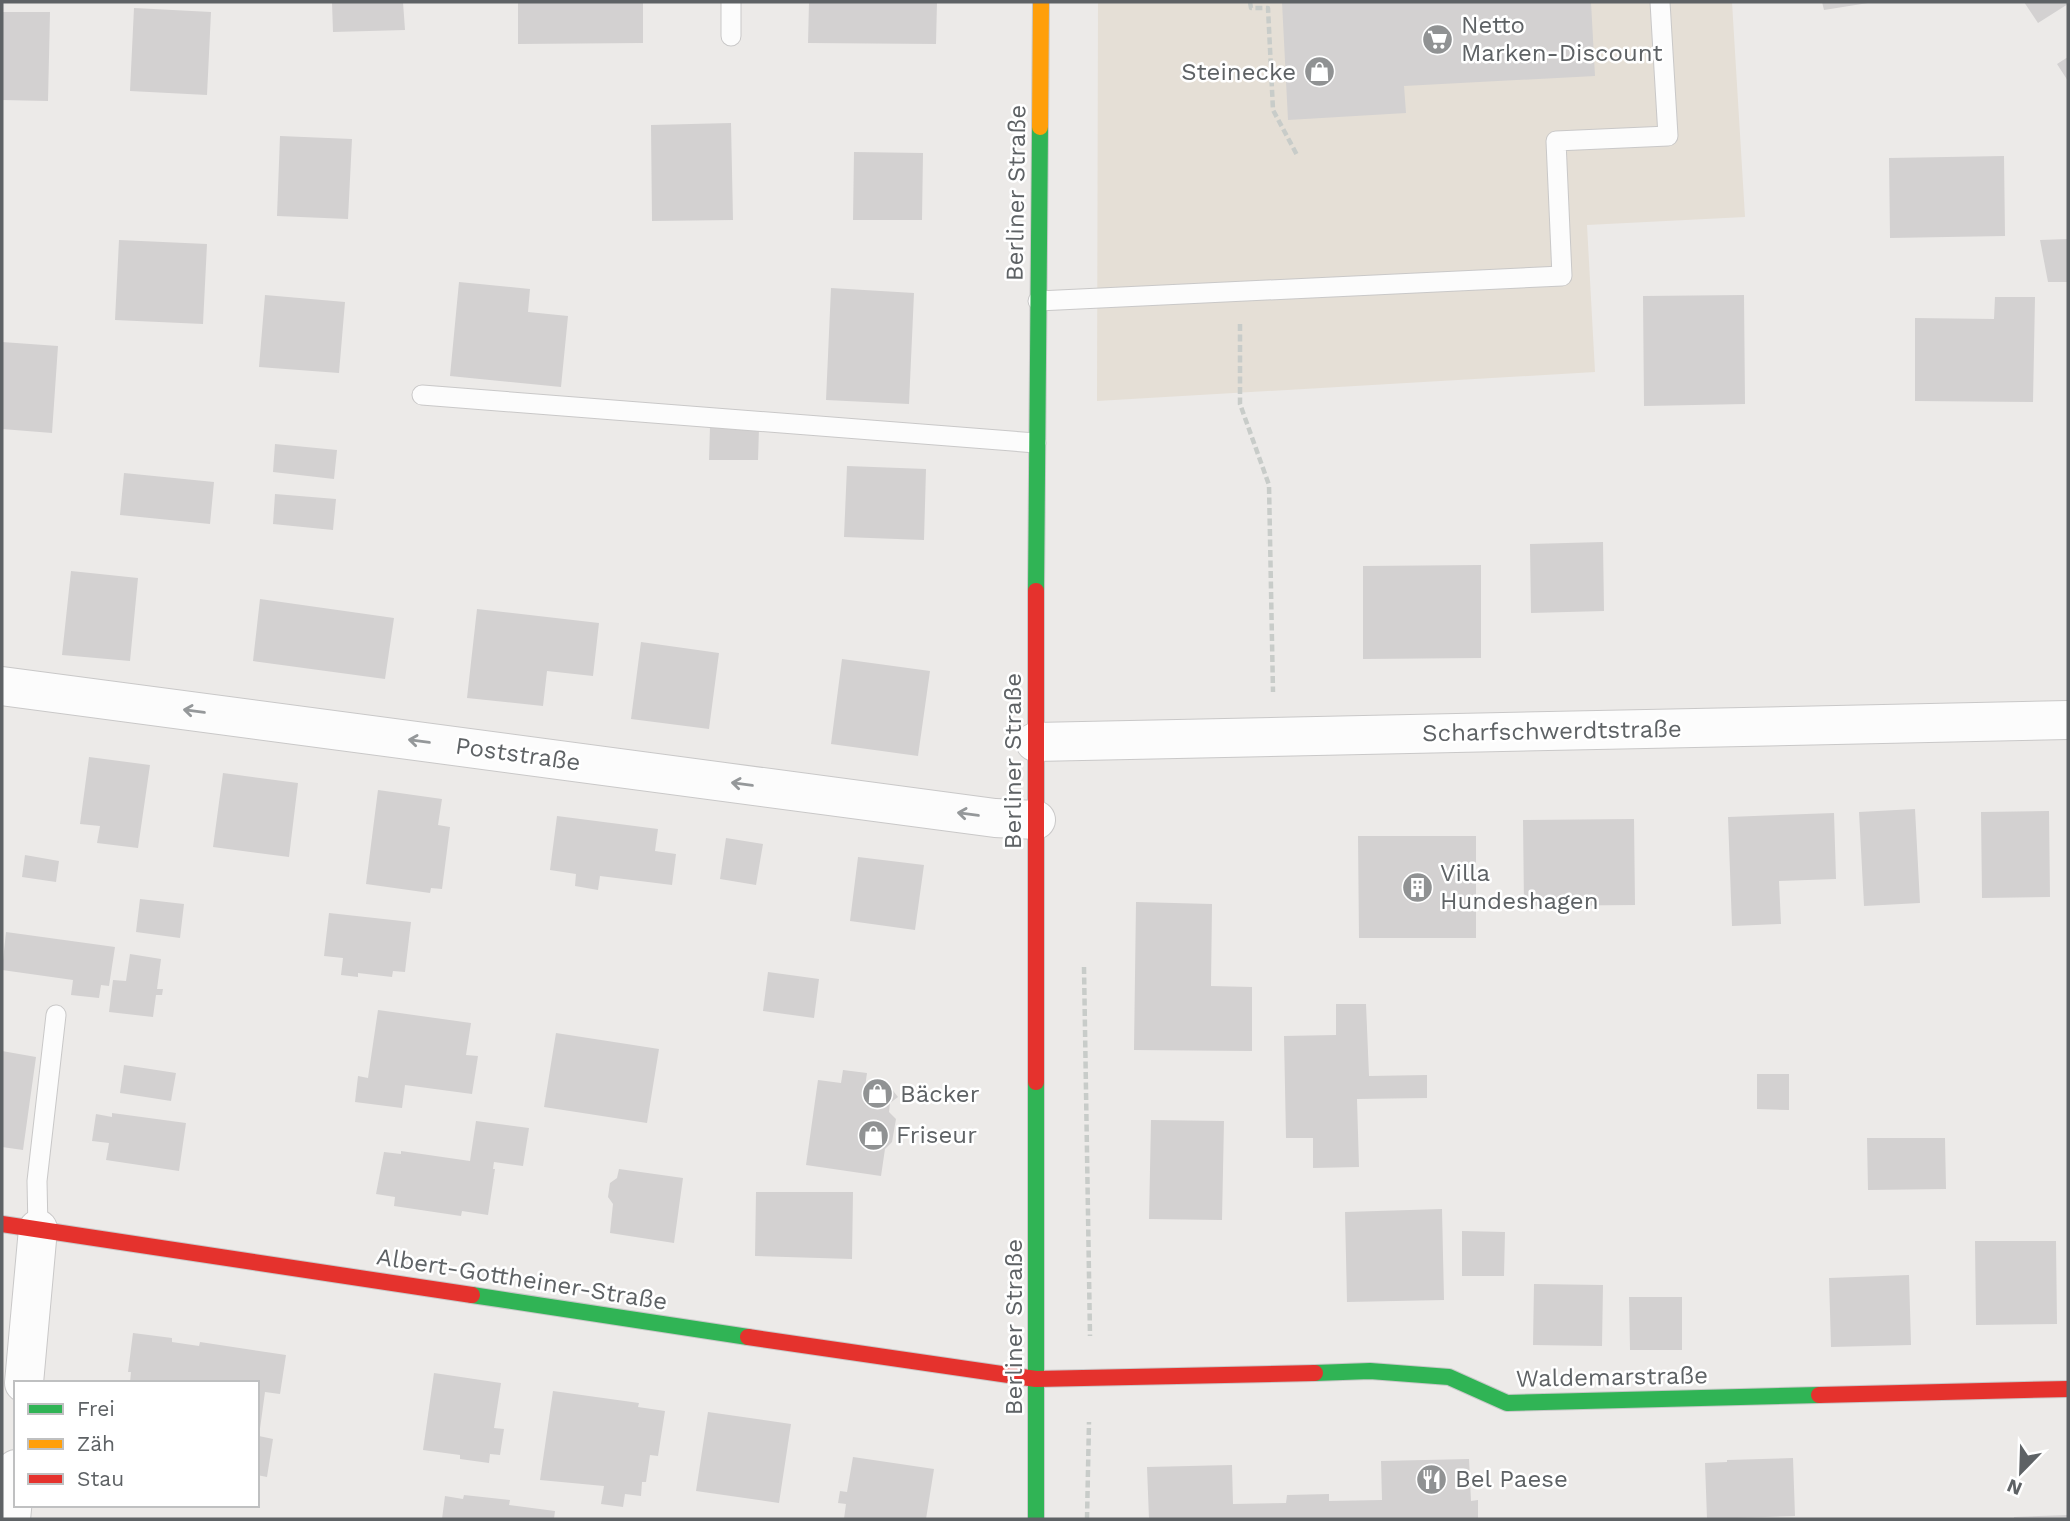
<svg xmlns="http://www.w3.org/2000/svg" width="2070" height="1521" font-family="'Work Sans',sans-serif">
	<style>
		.commercial { fill: #e5dfd6 }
		.building { fill: #d3d1d1 }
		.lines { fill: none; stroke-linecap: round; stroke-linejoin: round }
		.lane-casing { stroke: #c9c8c8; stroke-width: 21 }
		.street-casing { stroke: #c9c8c8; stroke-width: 40 }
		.fast-casing { stroke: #c8c8c8; stroke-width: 18 }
		.slow-casing { stroke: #c8c8c8; stroke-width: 18 }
		.jam-casing { stroke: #c8c8c8; stroke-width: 18 }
		.path { stroke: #c8ccc9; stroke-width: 4.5; stroke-dasharray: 7 3.5; stroke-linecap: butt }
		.lane { stroke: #fcfcfc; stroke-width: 19 }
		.street { stroke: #fcfcfc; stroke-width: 38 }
		.fast { stroke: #30b455; stroke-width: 16 }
		.slow { stroke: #ff9f0a; stroke-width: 16 }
		.jam { stroke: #e5322d; stroke-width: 16 }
		.oneway { stroke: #95989a }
		.labels { text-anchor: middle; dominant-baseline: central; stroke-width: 5; stroke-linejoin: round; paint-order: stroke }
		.poi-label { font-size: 24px; fill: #5e6265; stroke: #fff; text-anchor: start }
		.street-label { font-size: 24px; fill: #5e6265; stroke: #fff }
	</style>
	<rect width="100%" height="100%" fill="#eceae8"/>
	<path class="commercial" d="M1098,2H1732L1745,217L1587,225L1595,372L1097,401Z"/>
	<path class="building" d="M332,2H403L405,30L333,32Z
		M518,2H643V43L518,44Z
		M809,2H937L936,44L808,43Z
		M1282,2H1591L1595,76L1404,86L1406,113L1288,120Z
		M1822,2H1868V3L1824,10Z
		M2024,2H2068V4L2038,23Z
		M134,8L211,12L207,95L130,91Z
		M2,12H50L48,101L2,100Z
		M2068,57V81L2057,64Z
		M731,123L733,220L652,221L651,125Z
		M280,136L352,139L348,219L277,216Z
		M854,152L923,153L922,220H853Z
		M2004,156L2005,236L1890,238L1889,158Z
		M2068,239V282H2048L2040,240Z
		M119,240L207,244L203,324L115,320Z
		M459,282L530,289L528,312L568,316L561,387L450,376Z
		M831,288L914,293L909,404L826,400Z
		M265,295L345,302L339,373L259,367Z
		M1744,295L1745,404L1644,406L1643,296Z
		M1995,297H2035L2033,402L1915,401V318L1994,319Z
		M2,342L58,346L52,433L2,429Z
		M710,427L759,428L758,460H709Z
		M275,444L337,450L334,479L273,472Z
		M847,466L926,469L924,540L844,537Z
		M124,473L214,482L210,524L120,515Z
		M275,494L336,499L333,530L273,524Z
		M1603,542L1604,611L1531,613L1530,544Z
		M1481,565V658L1363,659V566Z
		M71,571L138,578L130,661L62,655Z
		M260,599L394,618L385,679L253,661Z
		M477,609L599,623L593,676L547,671L543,706L467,698Z
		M641,642L719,653L709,729L631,719Z
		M842,659L930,671L918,756L831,744Z
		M89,757L150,765L138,848L97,843L100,826L80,824Z
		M223,773L298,783L289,857L213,847Z
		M378,790L442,799L438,825L450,827L442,889L431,888L430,893L366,884Z
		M1915,809L1920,903L1864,906L1859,812Z
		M2049,811L2050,897L1982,898L1981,812Z
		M1834,813L1836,879L1779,881L1781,924L1732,926L1728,817Z
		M557,816L658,829L655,851L676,854L672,885L600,876L598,890L575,886L576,874L550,870Z
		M1634,819L1635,905L1524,906L1523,820Z
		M1358,836H1476V938H1359Z
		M726,838L763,844L756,885L720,879Z
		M25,855L59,861L56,882L22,877Z
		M858,857L924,865L915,930L850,921Z
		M140,899L184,904L180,938L136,932Z
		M1136,902L1212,904L1211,986L1252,987V1051L1134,1050Z
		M329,913L411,922L405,972L393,971L392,977L358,973V977L341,975L343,958L324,956Z
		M6,932L115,947L109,986L101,985L99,998L71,995L73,980L2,970Z
		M130,954L161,959L157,989H163L162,995H156L153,1017L109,1012L113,980L126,981Z
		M768,972L819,979L814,1018L763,1011Z
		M1336,1004H1366L1369,1076L1427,1075V1098L1357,1099L1359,1167L1313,1168V1138H1286L1284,1036L1336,1035Z
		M378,1010L471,1023L466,1055L478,1056L472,1094L405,1085L402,1108L355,1102L358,1076L368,1078Z
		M556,1033L659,1049L647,1123L544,1107Z
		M2,1051L36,1057L23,1150L2,1147Z
		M124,1065L176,1073L171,1101L120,1093Z
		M843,1070L867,1073L865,1087L877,1089L886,1082L898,1097L890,1103L889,1112L896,1119L892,1142L885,1149L881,1176L806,1165L818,1080L841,1083Z
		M1757,1074H1789V1110L1757,1109Z
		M112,1113L186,1123L179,1171L106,1160L109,1143L92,1141L96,1114L112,1117Z
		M1151,1120L1224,1121L1222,1220L1149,1219Z
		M476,1121L529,1128L523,1166L494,1162L493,1169H495L488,1215L462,1211L461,1216L394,1206L395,1197L376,1194L384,1152L401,1154V1151L470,1161Z
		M1867,1138H1945L1946,1189L1868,1190Z
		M619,1169L683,1178L674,1243L610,1233L613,1204L608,1197L610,1183L617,1178Z
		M756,1192H853L852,1259L755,1256Z
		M1442,1209L1444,1300L1347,1302L1345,1212Z
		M1462,1231L1505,1232L1504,1276H1462Z
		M1975,1241H2056L2057,1324L1976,1325Z
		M1909,1275L1911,1345L1831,1347L1829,1278Z
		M1534,1284L1603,1285L1602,1346L1533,1345Z
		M1629,1297H1682V1350H1630Z
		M133,1333L172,1338V1342L199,1346L200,1342L286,1355L280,1394L265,1392L259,1436L273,1439L267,1477L257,1475V1383H130L131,1372H128Z
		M434,1373L501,1383L494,1428L504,1429L500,1455L490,1454L489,1463L460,1459V1455L423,1450Z
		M553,1391L639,1403L638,1407L665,1411L658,1456L650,1455L646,1482H642L641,1496L625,1494L623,1507L601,1504L604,1486L540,1480Z
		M708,1412L791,1424L779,1503L696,1491Z
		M853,1457L934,1469L926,1519H844L846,1504L838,1503L840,1491L847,1492Z
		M1793,1458L1795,1516L1707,1519L1705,1463L1727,1462V1460Z
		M1469,1459L1471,1501L1478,1500V1519H1149L1147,1467L1232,1465L1233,1504L1286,1503L1287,1495L1329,1494V1501L1382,1500L1381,1461Z
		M464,1495L510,1500L509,1505L555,1511L554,1519H442L445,1496L463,1499Z
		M2068,1515V1519H2014V1517Z"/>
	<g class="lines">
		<defs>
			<path id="lane" d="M731,2V36
				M1038,301L1562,276L1556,141L1668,136L1660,2
				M422,395L1036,443
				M38,1229L37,1181L56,1015"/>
			<path id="street" d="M2,686L995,818L1036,820
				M1035,742L2068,720
				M24,1383L38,1229
				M11,1519L16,1469"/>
			<path id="fast" d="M1036,591L1040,127
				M1036,1082V1519
				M472,1295L748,1337
				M1315,1373L1370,1371L1449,1377L1507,1403L1819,1395"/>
			<path id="slow" d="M1040,127L1041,2"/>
			<path id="jam" d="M1036,591V1082
				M2,1224L472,1295
				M748,1337L1036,1379L1315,1373
				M1819,1395L2068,1389"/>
		</defs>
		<use href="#lane" class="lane-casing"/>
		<use href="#street" class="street-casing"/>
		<use href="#fast" class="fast-casing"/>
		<use href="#slow" class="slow-casing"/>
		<use href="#jam" class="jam-casing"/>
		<path class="path" d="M1250,2L1251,8H1268L1273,110L1297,155
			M1240,324V404L1269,485L1273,692
			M1084,967L1090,1336
			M1087,1519L1089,1422"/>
		<use href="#lane" class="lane"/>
		<use href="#street" class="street"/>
		<use href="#fast" class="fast"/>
		<use href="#slow" class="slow"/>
		<use href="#jam" class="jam"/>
	</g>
	<defs><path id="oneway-shaft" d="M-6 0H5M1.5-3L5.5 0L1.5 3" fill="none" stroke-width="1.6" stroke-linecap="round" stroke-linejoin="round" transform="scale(1.75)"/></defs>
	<g class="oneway">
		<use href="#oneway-shaft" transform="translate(194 711) rotate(-172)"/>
		<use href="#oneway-shaft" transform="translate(419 741) rotate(-172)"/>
		<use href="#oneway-shaft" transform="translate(742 784) rotate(-172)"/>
		<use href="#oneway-shaft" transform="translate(968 814) rotate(-172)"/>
	</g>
	<defs>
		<symbol id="supermarket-disc" viewBox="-11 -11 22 22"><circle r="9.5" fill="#909293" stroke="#fff"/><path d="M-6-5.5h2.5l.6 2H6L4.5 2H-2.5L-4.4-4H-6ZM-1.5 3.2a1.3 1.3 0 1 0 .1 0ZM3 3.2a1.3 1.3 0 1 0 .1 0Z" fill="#fff"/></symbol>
		<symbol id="shop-disc" viewBox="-11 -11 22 22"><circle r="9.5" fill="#909293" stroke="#fff"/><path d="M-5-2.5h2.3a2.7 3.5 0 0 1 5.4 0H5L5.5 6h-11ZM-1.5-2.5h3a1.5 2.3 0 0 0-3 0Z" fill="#fff"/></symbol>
		<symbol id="building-disc" viewBox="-11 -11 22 22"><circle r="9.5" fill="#909293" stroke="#fff"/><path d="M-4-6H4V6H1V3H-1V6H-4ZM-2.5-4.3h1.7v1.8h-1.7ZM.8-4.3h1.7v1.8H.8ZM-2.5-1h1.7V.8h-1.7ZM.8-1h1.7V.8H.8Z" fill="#fff"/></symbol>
		<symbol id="restaurant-disc" viewBox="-11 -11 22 22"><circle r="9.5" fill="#909293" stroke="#fff"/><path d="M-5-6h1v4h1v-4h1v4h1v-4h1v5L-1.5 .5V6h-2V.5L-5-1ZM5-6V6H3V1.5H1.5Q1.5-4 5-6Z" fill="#fff"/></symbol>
	</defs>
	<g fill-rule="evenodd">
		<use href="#supermarket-disc" x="1420" y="22" width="35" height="35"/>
		<use href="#shop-disc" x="1302" y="54" width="35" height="35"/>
		<use href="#building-disc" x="1400" y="870" width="35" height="35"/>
		<use href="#shop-disc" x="860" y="1076" width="35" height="35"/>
		<use href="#shop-disc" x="856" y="1118" width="35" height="35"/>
		<use href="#restaurant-disc" x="1414" y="1462" width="35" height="35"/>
	</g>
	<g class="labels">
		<g class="poi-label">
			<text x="1461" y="25">Netto<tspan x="1461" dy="28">Marken-Discount</tspan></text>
			<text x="1296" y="72" text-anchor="end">Steinecke</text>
			<text x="1440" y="873">Villa<tspan x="1440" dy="28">Hundeshagen</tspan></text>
			<text x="900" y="1094">Bäcker</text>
			<text x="896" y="1135">Friseur</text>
			<text x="1455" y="1479">Bel Paese</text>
		</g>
		<g class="street-label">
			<text transform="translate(1016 193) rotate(-89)">Berliner Straße</text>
			<text transform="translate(1552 731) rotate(-1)">Scharfschwerdtstraße</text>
			<text transform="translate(518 754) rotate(8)">Poststraße</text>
			<text transform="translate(1013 761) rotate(-90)">Berliner Straße</text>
			<text transform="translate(522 1279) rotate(9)">Albert-Gottheiner-Straße</text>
			<text transform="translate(1014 1327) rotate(-90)">Berliner Straße</text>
			<text transform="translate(1612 1377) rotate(-1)">Waldemarstraße</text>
		</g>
	</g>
	<rect width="2070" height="1521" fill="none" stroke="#5e6265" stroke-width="7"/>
	<rect x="14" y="1381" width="245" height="126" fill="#ffffff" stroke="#bfc0c1" stroke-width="2"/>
	<rect x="28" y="1404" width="35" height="10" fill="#30b455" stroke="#bfc0c1" stroke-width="2"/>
	<text x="77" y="1416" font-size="21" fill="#5e6265">Frei</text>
	<rect x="28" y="1439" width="35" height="10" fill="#ff9f0a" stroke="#bfc0c1" stroke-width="2"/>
	<text x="77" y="1451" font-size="21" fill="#5e6265">Zäh</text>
	<rect x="28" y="1474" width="35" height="10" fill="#e5322d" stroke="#bfc0c1" stroke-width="2"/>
	<text x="77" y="1486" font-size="21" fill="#5e6265">Stau</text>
	<g transform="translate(2021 1472) rotate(203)" stroke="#ffffff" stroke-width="5" paint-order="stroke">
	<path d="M0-5L12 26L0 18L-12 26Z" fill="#5e6265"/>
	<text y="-10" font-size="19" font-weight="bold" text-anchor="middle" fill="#5e6265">N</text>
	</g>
</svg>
